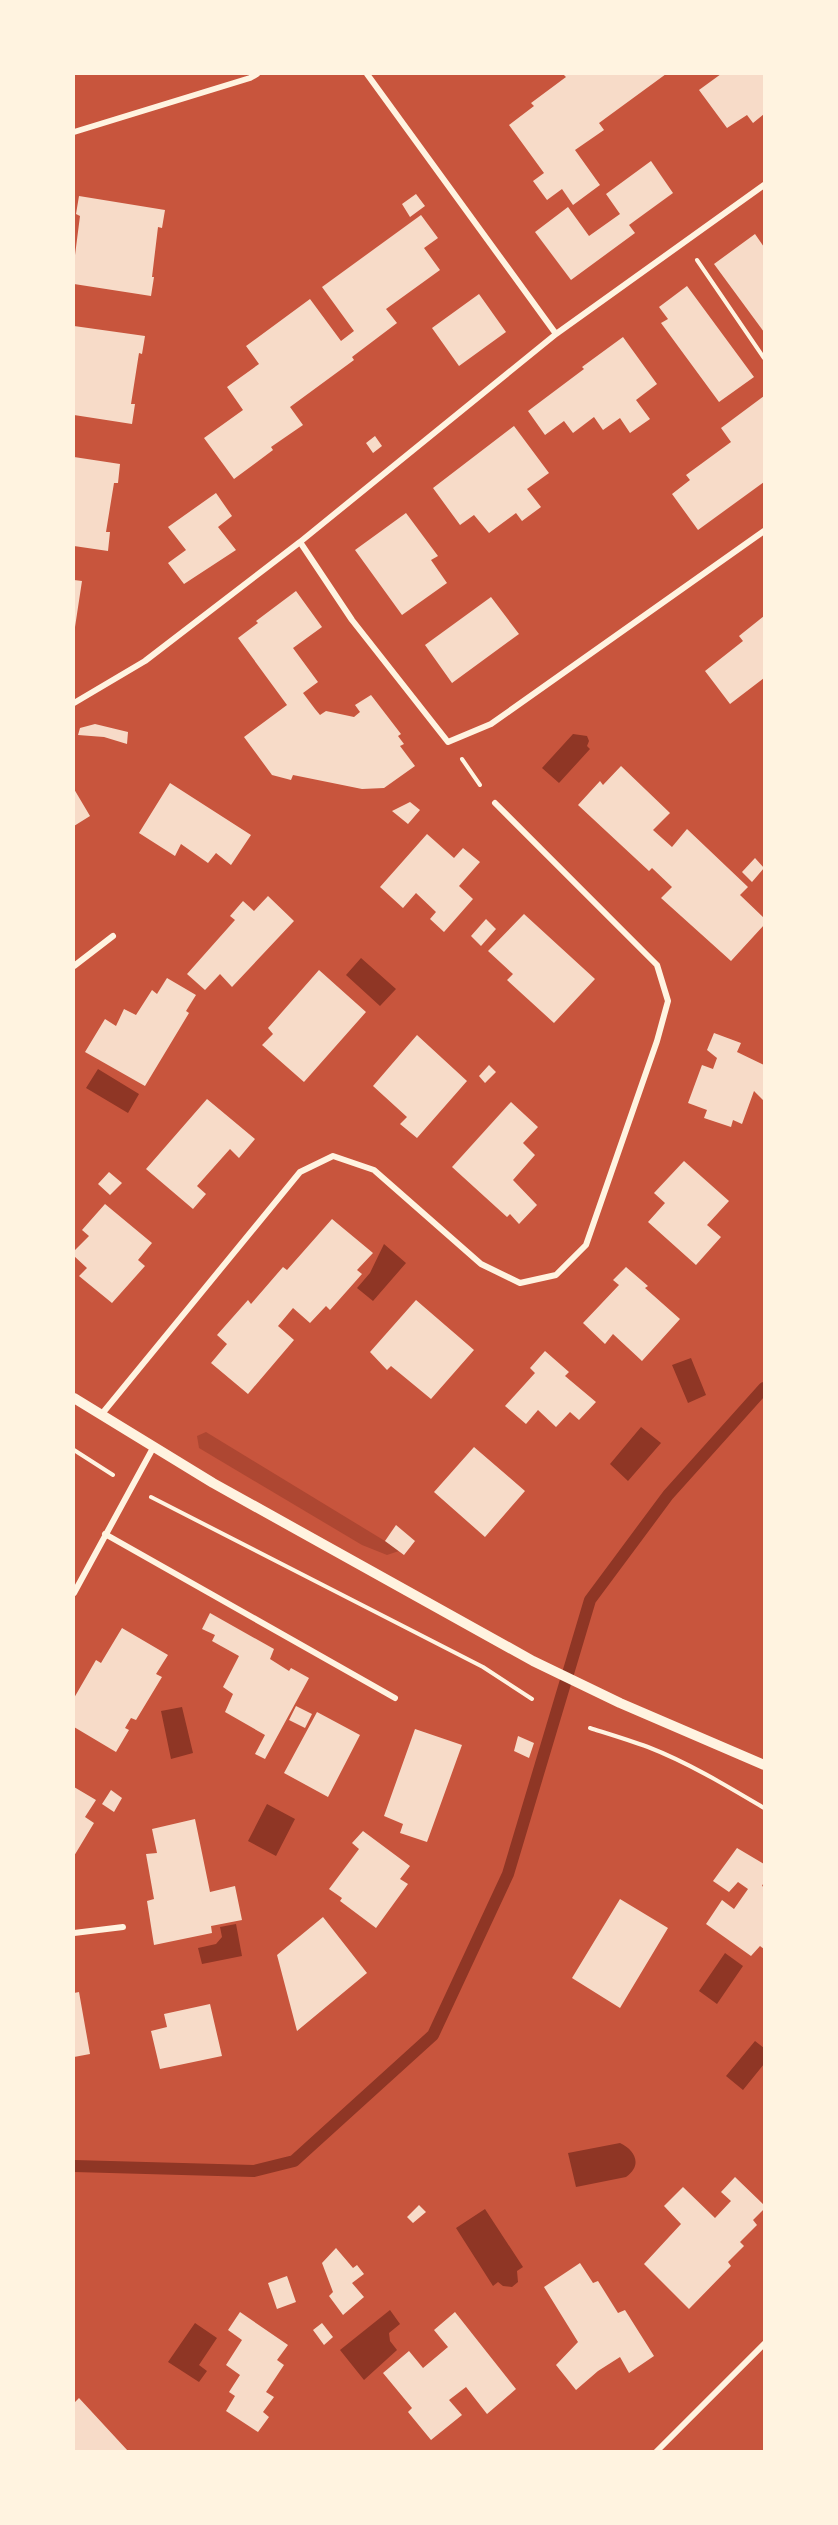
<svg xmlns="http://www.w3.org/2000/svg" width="838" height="2525" font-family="'Varela Round',sans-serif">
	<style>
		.green { fill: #ae4732 }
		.water { fill: #8f3625 }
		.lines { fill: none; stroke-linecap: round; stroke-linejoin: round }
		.stream { stroke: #8f3625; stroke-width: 12 }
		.building { fill: #f7dbc8 }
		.path { stroke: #fff3e0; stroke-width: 4 }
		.minor { stroke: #fff3e0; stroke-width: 6 }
		.tertiary { stroke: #fff3e0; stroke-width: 10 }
	</style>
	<rect width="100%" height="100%" fill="#c8553d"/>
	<path class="green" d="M206,1432L385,1541L399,1551L387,1555L362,1545L199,1448L197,1436Z"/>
	<path class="water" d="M573,734L587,736L589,741L587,746L590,749L559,783L542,768Z
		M361,958L396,989L380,1006L346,975Z
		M98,1069L139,1094L128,1113L86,1088Z
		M384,1244L406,1263L373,1301L357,1288L370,1273Z
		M691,1358L706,1395L688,1403L672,1365Z
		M641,1427L661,1443L628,1481L610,1464Z
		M182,1707L193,1753L171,1759L161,1711Z
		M267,1804L295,1819L276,1856L248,1841Z
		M236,1924L242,1956L202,1964L198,1948L216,1944L222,1937L220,1927Z
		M725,1953L743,1966L717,2004L699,1991Z
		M755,2041L764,2048V2064L743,2090L726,2076Z
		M620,2143C635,2150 643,2165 626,2177L576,2187L568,2153Z
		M485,2209L523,2267L517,2271L518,2282L512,2287L503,2286L498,2282L493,2286L456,2228Z
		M390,2310L400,2324L389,2333L390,2341L397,2350L364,2380L340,2350Z
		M195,2323L217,2338L199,2365L207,2371L199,2382L168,2362Z"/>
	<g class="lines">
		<path class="stream" d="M74,2166L254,2171L294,2161L433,2035L508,1874L590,1600L668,1495L764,1388"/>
	</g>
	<path class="building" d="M563,74H666L599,123L604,130L575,150L600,185L573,205L562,189L547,200L533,181L544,173L509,125L534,106L531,103L566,77Z
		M721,74H764V114L753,123L747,115L727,128L699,90Z
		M651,161L673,193L629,225L635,233L571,280L535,232L568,207L589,236L620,214L606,194Z
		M416,194L425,206L410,217L402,204Z
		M79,196L165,210L162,228L158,227L152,277H154L151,296L74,284V263L80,216L76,214Z
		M421,215L438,238L424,248L440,270L386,309L397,323L352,357L354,360L290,407L303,425L271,447L273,450L234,479L204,438L243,410L227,387L259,364L246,346L310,299L341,341L354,331L322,287Z
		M755,234L764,247V332L714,264Z
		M687,286L754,377L719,402L661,323L668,319L659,307Z
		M479,294L506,332L459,366L432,328Z
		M74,326L145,336L142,354L139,353L131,404H135L132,424L74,415Z
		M623,337L657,384L636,400L650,419L630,433L620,418L603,430L594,417L573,433L564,421L545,435L528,411L584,369L582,367Z
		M764,396V482L698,530L672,494L690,480L686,475L731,442L721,428Z
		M514,426L549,473L527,489L541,507L522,521L516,513L489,533L474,515L460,525L433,488Z
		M375,436L382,446L373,453L366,443Z
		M74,457L120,464L118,483H114L106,532H110L108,551L74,546Z
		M216,493L232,516L218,527L236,550L184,584L168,563L186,550L168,527Z
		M406,513L438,556L431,560L447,583L402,615L355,550Z
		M74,580L82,581L75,627L74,626Z
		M296,591L322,627L293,648L318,682L303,693L315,709L320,715L326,711L354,717L360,712L355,705L371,695L401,734L398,736L404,744L400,746L415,766L384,788L362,789L293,775L291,780L272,775L244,737L287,705L238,638L258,623L256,621Z
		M491,597L519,634L452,683L425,645Z
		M764,616V678L730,704L705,671L743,641L739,636Z
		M95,724L128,732L127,744L104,737L78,735L80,728Z
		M621,766L670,813L653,830L672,847L687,829L748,887L740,895L764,918V925L731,961L661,898L672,887L652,868L649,871L578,805L600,781L603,785Z
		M170,783L251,835L231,865L216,853L208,863L181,844L175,856L139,833Z
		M74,789L90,816L74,826Z
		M410,802L420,810L408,824L392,811Z
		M427,834L454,858L463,848L480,862L459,886L473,899L444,932L430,919L436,912L416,893L403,908L380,887Z
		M755,858L764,868L752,882L742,872Z
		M268,896L294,921L232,987L220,974L205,990L187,974L235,920L230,916L243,901L254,911Z
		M524,914L595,979L554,1023L507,980L513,974L488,951Z
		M486,919L496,929L481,946L471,936Z
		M319,970L366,1012L304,1082L262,1045L273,1034L268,1028Z
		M167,978L196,995L186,1011L189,1013L145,1086L85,1052L105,1019L116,1026L124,1009L136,1015L152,990L157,994Z
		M714,1033L741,1043L737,1052L764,1065V1101L754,1091L742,1124L733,1120L731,1127L704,1118L707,1110L688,1103L702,1065L713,1069L717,1058L707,1050Z
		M417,1035L467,1081L417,1138L400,1124L407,1117L373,1086Z
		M489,1065L496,1072L485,1083L479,1076Z
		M207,1099L255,1139L239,1158L230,1149L197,1186L206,1194L193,1209L146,1169Z
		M511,1102L538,1127L523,1143L535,1155L513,1180L537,1205L519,1224L510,1214L507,1217L452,1167Z
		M684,1161L729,1201L707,1225L721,1237L696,1265L648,1222L665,1203L654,1193Z
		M109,1172L122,1183L110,1195L98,1184Z
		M105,1204L152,1243L138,1260L145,1266L112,1303L79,1276L87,1268L74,1256V1251L89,1236L82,1230Z
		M332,1219L373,1253L357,1270L362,1274L330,1310L326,1306L310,1323L293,1308L278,1326L294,1340L248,1394L211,1363L227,1344L217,1335L248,1300L251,1304L283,1267L287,1270Z
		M626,1267L648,1286L645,1288L680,1319L642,1361L613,1334L605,1344L583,1323L619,1285L613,1280Z
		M416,1300L474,1350L431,1399L391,1366L387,1370L370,1352Z
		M545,1351L569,1372L565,1376L596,1402L579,1420L570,1412L556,1427L538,1410L526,1424L505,1406L535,1373L530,1368Z
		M474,1447L525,1491L485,1537L434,1492Z
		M396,1525L415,1541L404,1555L385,1541Z
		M210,1613L274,1649L270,1659L289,1671L291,1668L309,1678L265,1759L255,1754L265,1735L225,1712L233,1694L223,1687L239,1656L212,1641L215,1635L202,1629Z
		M122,1628L168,1655L156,1674L162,1677L136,1720L131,1718L125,1728L129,1730L116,1752L74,1727V1698L96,1660L101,1663Z
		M296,1706L312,1714L305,1728L289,1720Z
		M317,1712L360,1735L328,1797L284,1773Z
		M415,1729L462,1745L427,1842L400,1833L403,1824L384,1816Z
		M518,1736L534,1743L529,1758L514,1751Z
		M74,1787L96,1800L85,1817L94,1823L74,1856Z
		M111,1790L122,1798L114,1812L102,1804Z
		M195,1819L210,1892L235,1886L242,1920L211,1926L212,1933L154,1945L147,1901L154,1899L146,1854L157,1853L152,1829Z
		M363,1831L410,1866L400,1879L408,1884L376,1928L340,1901L342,1898L329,1889L359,1849L352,1843Z
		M737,1848L764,1864V1882L762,1886L764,1887V1949L760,1946L751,1956L706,1924L722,1900L734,1909L748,1889L738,1882L729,1892L713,1881Z
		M620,1899L668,1928L620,2008L572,1978Z
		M323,1917L367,1973L297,2031L277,1955Z
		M79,1992L90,2054L74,2057V1993Z
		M210,2004L222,2056L160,2069L151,2031L167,2027L164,2014Z
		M735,2177L764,2205V2209L753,2220L757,2225L740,2242L744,2246L728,2262L731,2266L689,2309L644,2264L681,2224L664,2206L683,2187L715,2218L731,2201L721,2192Z
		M419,2205L426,2212L413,2223L407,2217Z
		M336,2248L353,2268L357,2265L364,2274L352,2283L364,2297L343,2315L329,2296L333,2292L322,2263Z
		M580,2263L593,2283L598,2281L618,2313L625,2310L654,2356L629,2373L620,2357L598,2371L576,2390L556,2365L578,2342L544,2287Z
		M287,2276L296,2302L277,2309L268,2283Z
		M240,2312L288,2345L277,2360L284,2365L266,2392L274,2397L263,2412L269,2417L258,2432L226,2411L235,2396L229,2392L240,2375L226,2365L242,2340L228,2330Z
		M455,2312L516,2389L487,2414L466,2387L449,2400L462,2415L431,2440L408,2412L412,2408L383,2373L409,2351L423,2368L448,2347L434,2330Z
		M322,2323L333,2337L324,2345L313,2330Z
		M79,2398L128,2451H74V2403Z"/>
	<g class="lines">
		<path class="path" d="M697,260L764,358
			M462,759L480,785
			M74,1450L113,1475
			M151,1497L483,1667L532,1699
			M590,1728C609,1734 629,1740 648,1747C689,1763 727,1786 764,1808"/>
		<path class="minor" d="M367,74L556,334
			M74,132L250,78L257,74
			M300,542L352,620L448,742L491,724L764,531
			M74,703L145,661L300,542L556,334L764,185
			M74,966L113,936
			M101,1415L300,1172L333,1156L374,1170L481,1264L520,1283L556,1275L586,1245L657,1041L668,1001L657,965L495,803
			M105,1534L395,1698
			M74,1593L153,1448
			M74,1933L123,1927
			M656,2452L764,2344"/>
		<path class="tertiary" d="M74,1398L213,1483L533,1661L620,1703L764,1765"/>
	</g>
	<rect width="838" height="2525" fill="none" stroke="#fff3e0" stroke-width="150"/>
</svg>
